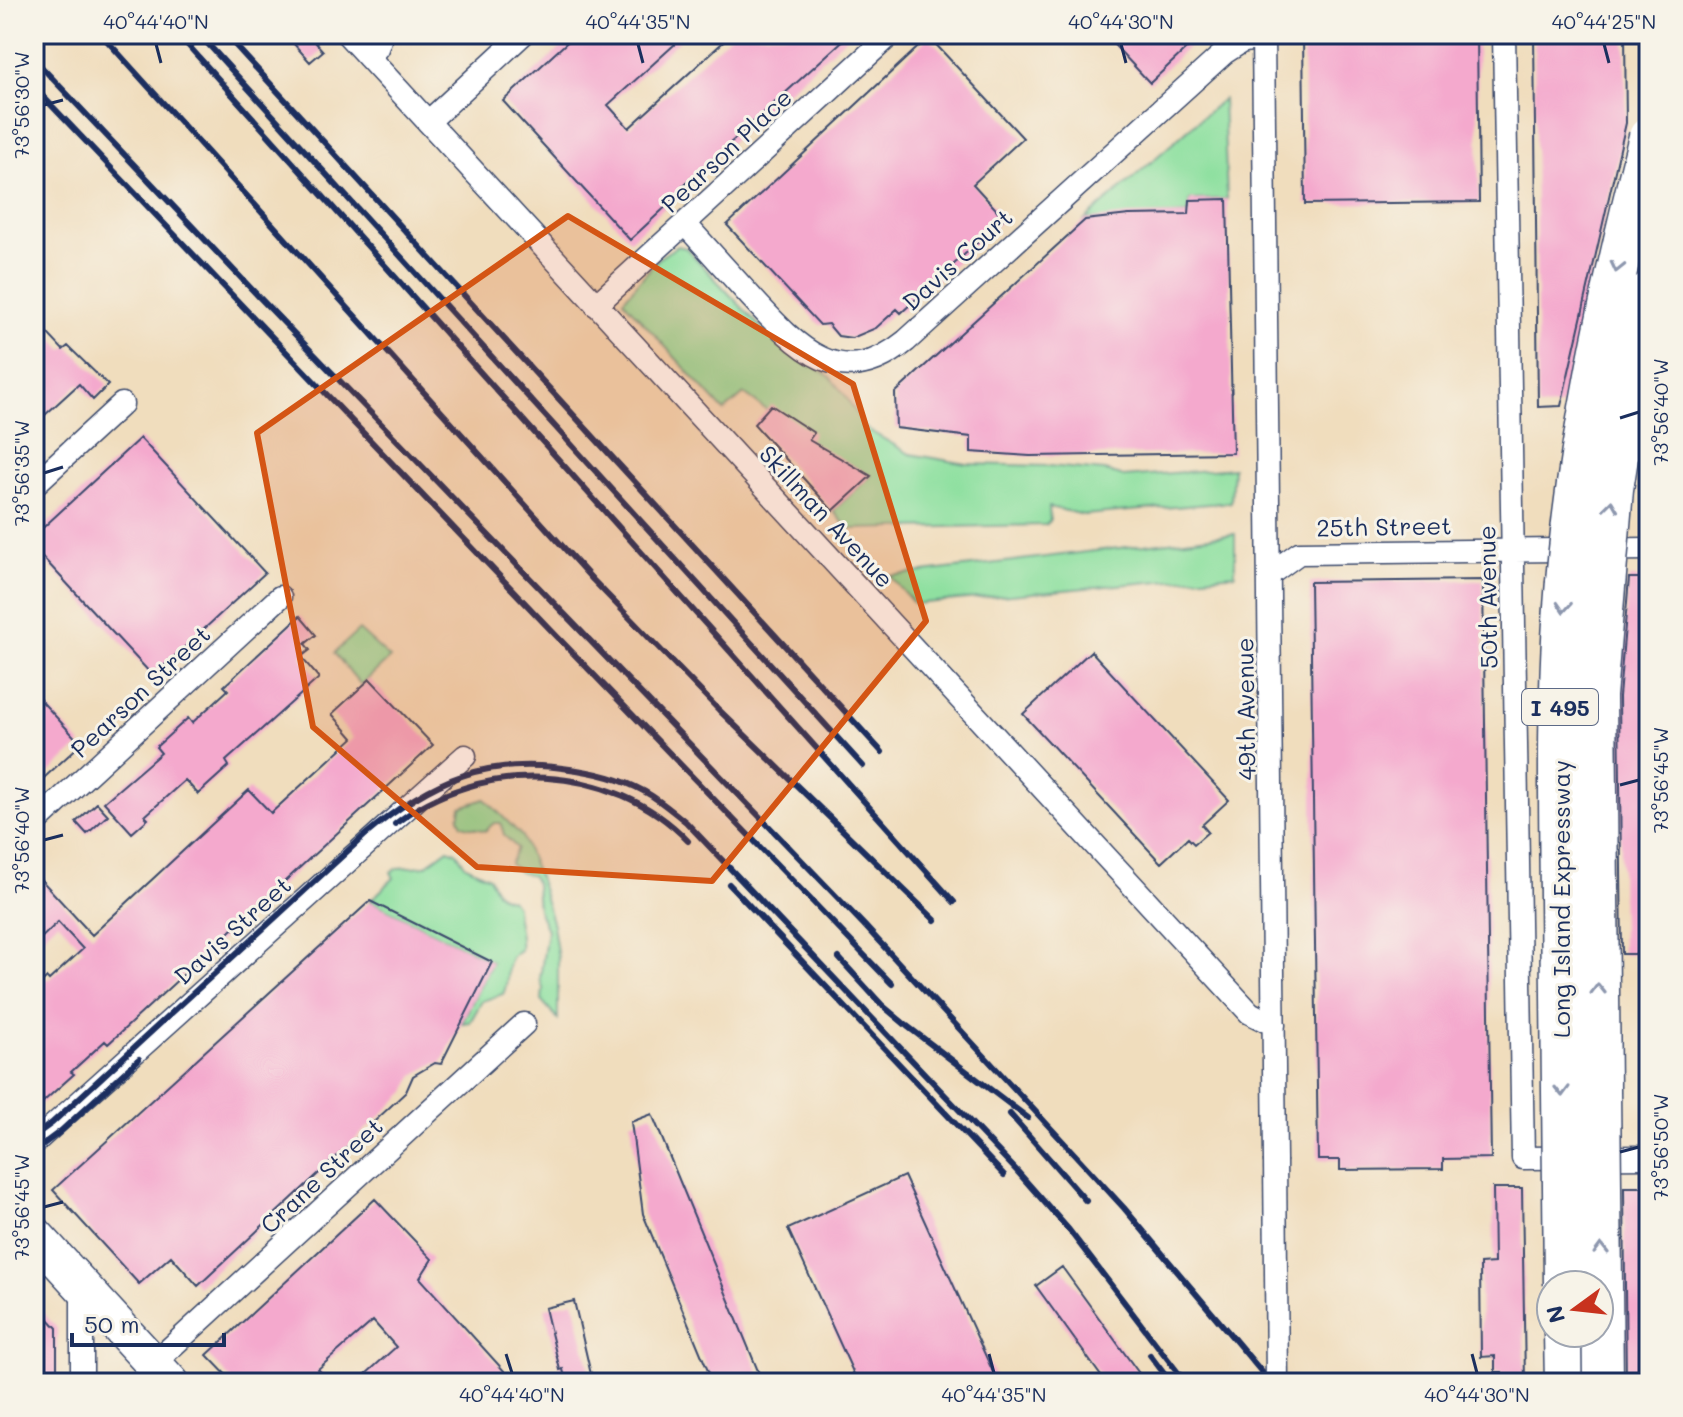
<svg xmlns="http://www.w3.org/2000/svg" width="1683" height="1417" font-family="Mali,sans-serif">
	<style>
		.green { fill: #8fe0a0; stroke: #55887f; stroke-width: 2 }
		.building { fill: #f4a9cd }
		.lines { fill: none; stroke-linecap: round; stroke-linejoin: round }
		.street-casing { stroke: #3b496c; stroke-width: 25 }
		.primary-casing { stroke: #3b496c; stroke-width: 39 }
		.highway-casing { stroke: #3b496c; stroke-width: 43 }
		.street { stroke: #fff; stroke-width: 22 }
		.primary { stroke: #fff; stroke-width: 36 }
		.highway { stroke: #fff; stroke-width: 40 }
		.rail { stroke: #1b2f5e; stroke-width: 6 }
		.street-bridge-casing { stroke: #3b496c; stroke-width: 25; stroke-linecap: butt }
		.highway-bridge-casing { stroke: #3b496c; stroke-width: 43; stroke-linecap: butt }
		.street-bridge { stroke: #fff; stroke-width: 22 }
		.highway-bridge { stroke: #fff; stroke-width: 40 }
		.oneway { stroke: #8d97ae }
		.marked { fill: #d45514; fill-opacity: 0.2; stroke: #d45514; stroke-width: 6; stroke-linejoin: round }
		.ticks { fill: none; stroke: #1b2f5e; stroke-width: 3 }
		.labels { text-anchor: middle; dominant-baseline: central; stroke-width: 6; stroke-linejoin: round; paint-order: stroke }
		.shield { fill: #f7f3e8; stroke: #5d6a87; stroke-width: 2 }
		.shield-label { font-size: 22px; font-weight: bold; fill: #1b2f5e }
		.street-label { font-size: 24px; fill: #1b2f5e; stroke: #f7f3e8 }
		.neatline { fill: none; stroke: #1b2f5e; stroke-width: 3 }
		.ticks-label { font-size: 20px; text-anchor: middle; fill: #1b2f5e }
	</style>
	<rect width="100%" height="100%" fill="#f7f3e8"/>
	<filter id="ink" filterUnits="userSpaceOnUse"><feTurbulence type="fractalNoise" baseFrequency=".0125" numOctaves="2"/><feDisplacementMap in="SourceGraphic" scale="16" xChannelSelector="R" yChannelSelector="G"/><feConvolveMatrix kernelMatrix="1 2 1 2 8 2 1 2 1" color-interpolation-filters="sRGB"/></filter>
	<filter id="wash" filterUnits="userSpaceOnUse"><feTurbulence type="fractalNoise" baseFrequency=".006" numOctaves="4" result="noise"/><feDisplacementMap in="SourceGraphic" scale="32" xChannelSelector="R" yChannelSelector="G"/><feGaussianBlur stdDeviation="1.8" result="paint"/><feColorMatrix in="noise" values="0 0 0 0 0 0 0 0 0 0 0 0 0 0 0 0 0 1.4 0 .05"/><feComposite in="paint" operator="in"/></filter>
	<g filter="url(#wash)">
		<rect width="100%" height="100%" fill="#f0ddbd"/>
		<path class="green" d="M1223,99L1227,199L1190,200L1189,214L1085,220Z
			M677,246L686,248L767,334L830,377L845,395L865,428L910,454L967,464L1049,466L1104,471L1124,477L1233,468L1231,502L1084,515L1049,507L1050,520L1046,525L849,529L833,511L871,476L824,451L744,394L724,411L623,300L659,258Z
			M1235,534V574L914,604L890,576Z
			M359,630L390,658L361,685L334,653Z
			M485,799L522,836L540,882L553,925L558,959V1019L542,1001L543,988L540,979L547,930L538,910L536,884L532,876L519,872L510,864L517,848L504,835L501,823H494L485,831L462,825L459,818L461,807Z
			M448,849L456,852L466,866L489,877C494,889 498,898 511,899L516,906C516,924 522,934 520,950C501,960 512,977 503,994L482,1001L470,1022L462,1023L492,962L370,901L394,878L391,872L398,868L425,866Z"/>
		<g id="blocks">
			<path class="building" d="M285,34H308L323,51L310,62Z
				M576,34H686L608,105L629,128L732,34H850L682,187L685,189L630,240L503,101Z
				M1104,34H1202L1150,83Z
				M1303,34H1477L1479,202L1305,204Z
				M1534,34H1625L1626,123L1561,406L1538,407Z
				M929,37L1023,138L973,184L1004,218L901,313L897,309L876,328L852,338L838,336L828,324L820,325L727,225Z
				M1227,199L1233,453L1030,456L971,452V437L896,428L895,393L1085,220L1129,215L1189,214L1190,200Z
				M34,319L63,350L68,346L108,385L93,400L79,384L34,425Z
				M771,405L814,433L809,440L871,476L833,511L754,424Z
				M140,438L265,573L153,676L34,548V536Z
				M1629,578H1649V954H1622L1619,697Z
				M1483,580L1491,1158L1443,1159V1169L1340,1170V1160H1318L1310,582Z
				M300,616L316,635L305,644L310,650L301,657L319,678L226,761L229,766L198,794L185,780L145,816L148,819L132,833L104,802L161,753L156,747L188,718L192,723L228,690L224,686Z
				M1091,651L1229,800L1202,825L1208,832L1194,844L1188,838L1161,863L1023,714Z
				M370,679L433,745L108,1044L105,1041L71,1072L74,1074L34,1110V990L47,978L49,980L83,949L58,922L34,945V872L92,935L249,790L271,813L353,738L332,714Z
				M34,693L81,744L34,787Z
				M97,803L108,815L87,834L76,822Z
				M370,901L492,962L441,1064L435,1063L413,1076L406,1092L198,1286L171,1256L139,1284L53,1190Z
				M652,1114L763,1383H713L643,1214L631,1122Z
				M904,1176L998,1383H858L788,1229Z
				M1624,1187H1649V1383H1626Z
				M1493,1188H1522L1525,1383H1502V1372H1495V1356L1481,1357L1480,1264L1494,1263Z
				M375,1199L432,1259L420,1278L515,1383H356L396,1347L373,1321L318,1369L330,1383H234L207,1355Z
				M1062,1267L1146,1383H1106L1036,1286Z
				M574,1301L593,1383H566L563,1369L560,1370L545,1308Z
				M34,1303L57,1328V1383H34Z"/>
		</g>
	</g>
	<g filter="url(#ink)">
		<use href="#blocks" fill-opacity="0" stroke="#3b496c" stroke-width="2"/>
		<g class="lines">
			<defs>
				<path id="street" d="M347,34L1250,1013L1274,1025
					M1263,34L1275,1160
					M1504,34L1523,1158L1649,1157
					M368,57L377,48L382,34
					M428,122L523,34
					M685,224C707,248 729,273 751,297C797,347 840,395 906,341L1224,53L1241,42L1263,37
					M596,305L891,34
					M34,485L122,404
					M1270,574L1299,553L1649,549
					M34,824L280,597
					M34,1143L465,756
					M153,1364L524,1024
					M82,1383V1288"/>
				<path id="primary" d="M34,1234L171,1383"/>
				<path id="highway" d="M1564,1333L1565,1383"/>
			</defs>
			<use href="#street" class="street-casing"/>
			<use href="#primary" class="primary-casing"/>
			<use href="#highway" class="highway-casing"/>
			<use href="#street" class="street"/>
			<use href="#primary" class="primary"/>
			<use href="#highway" class="highway"/>
			<path class="rail" d="M101,34L593,580L719,710L935,920
				M178,34L954,902
				M199,34L863,766
				M225,34L882,752
				M34,59L261,299L864,925L1124,1208L1271,1383
				M34,87L546,625L892,984
				M395,824C479,757 613,762 688,841
				M729,884L1004,1175
				M839,958L882,1005L907,1026L1028,1118
				M1010,1114L1086,1201
				M34,1136L52,1123L364,836C432,778 488,755 577,770C603,774 630,782 652,796C664,804 675,813 686,822L1017,1171L1069,1230L1186,1383
				M34,1151L61,1131L139,1059
				M1150,1355L1171,1383"/>
			<defs>
				<path id="street-bridge" d="M1275,1160L1277,1383"/>
				<path id="highway-bridge" d="M1564,1285C1563,1156 1561,1027 1560,898C1559,801 1557,704 1564,607C1575,447 1610,292 1649,137
					M1603,1383L1596,696L1613,489L1631,374L1649,292"/>
			</defs>
			<use href="#street-bridge" class="street-bridge-casing"/>
			<use href="#highway-bridge" class="highway-bridge-casing"/>
			<use href="#street-bridge" class="street-bridge"/>
			<use href="#highway-bridge" class="highway-bridge"/>
		</g>
		<defs><path id="oneway-chevron" d="M-2-3.5L2.5 0L-2 3.5" fill="none" stroke-width="1.6" stroke-linecap="round" stroke-linejoin="round" transform="scale(2)"/></defs>
		<g class="oneway">
			<use href="#oneway-chevron" transform="translate(1617 267) rotate(103)"/>
			<use href="#oneway-chevron" transform="translate(1611 506) rotate(-83)"/>
			<use href="#oneway-chevron" transform="translate(1564 607) rotate(94)"/>
			<use href="#oneway-chevron" transform="translate(1598 989) rotate(-91)"/>
			<use href="#oneway-chevron" transform="translate(1562 1091) rotate(89)"/>
			<use href="#oneway-chevron" transform="translate(1601 1249) rotate(-91)"/>
		</g>
	</g>
	<path class="marked" d="M568,216L853,384L926,621L712,881L477,867L313,727L257,433Z"/>
	<path class="ticks" d="M156,44L161,63M638,44L643,63M1121,44L1126,63M1604,44L1609,63M44,105L63,100M1620,418L1639,412M44,473L63,467M1620,785L1639,780M44,840L63,835M1620,1152L1639,1147M44,1207L63,1202M506,1354L512,1373M989,1354L994,1373M1472,1354L1477,1373"/>
	<g class="labels">
		<rect class="shield" x="1522" y="689" width="76" height="36" rx="6"/>
		<g class="shield-label">
			<text x="1560" y="707">I 495</text>
		</g>
		<g class="street-label">
			<text transform="translate(726 150) rotate(-43)">Pearson Place</text>
			<text transform="translate(957 259) rotate(-42)">Davis Court</text>
			<text transform="translate(827 516) rotate(47)">Skillman Avenue</text>
			<text transform="translate(1384 526) rotate(-1)">25th Street</text>
			<text transform="translate(1487 597) rotate(-91)">50th Avenue</text>
			<text transform="translate(140 691) rotate(-43)">Pearson Street</text>
			<text transform="translate(1245 709) rotate(-91)">49th Avenue</text>
			<text transform="translate(1560 899) rotate(-90)">Long Island Expressway</text>
			<text transform="translate(232 930) rotate(-42)">Davis Street</text>
			<text transform="translate(321 1175) rotate(-43)">Crane Street</text>
		</g>
	</g>
	<rect width="1683" height="1417" fill="none" stroke="#f7f3e8" stroke-width="88"/>
	<g transform="translate(1575 1309) rotate(255)"><circle r="38" fill="#f7f3e8" stroke="#9fa5b1" stroke-width="2"/>
	<path d="M0-6L14 30L0 20L-14 30Z" fill="#c8321e"/>
	<text y="-12" font-size="22" font-weight="bold" text-anchor="middle" fill="#1b2f5e">N</text>
	</g>
	<path d="M72 1333v12h152v-12" fill="none" stroke="#1b2f5e" stroke-width="4"/>
	<text x="84" y="1333" font-size="24" fill="#1b2f5e" stroke="#f7f3e8" stroke-width="6" paint-order="stroke">50 m</text>
	<rect x="44" y="44" width="1595" height="1329" class="neatline"/>
	<g class="ticks-label">
		<text x="156" y="29">40°44'40"N</text>
		<text x="638" y="29">40°44'35"N</text>
		<text x="1121" y="29">40°44'30"N</text>
		<text x="1604" y="29">40°44'25"N</text>
		<text transform="translate(22 105) rotate(-90)" y="7">73°56'30"W</text>
		<text transform="translate(1661 412) rotate(-90)" y="7">73°56'40"W</text>
		<text transform="translate(22 473) rotate(-90)" y="7">73°56'35"W</text>
		<text transform="translate(1661 780) rotate(-90)" y="7">73°56'45"W</text>
		<text transform="translate(22 840) rotate(-90)" y="7">73°56'40"W</text>
		<text transform="translate(1661 1147) rotate(-90)" y="7">73°56'50"W</text>
		<text transform="translate(22 1207) rotate(-90)" y="7">73°56'45"W</text>
		<text x="512" y="1402">40°44'40"N</text>
		<text x="994" y="1402">40°44'35"N</text>
		<text x="1477" y="1402">40°44'30"N</text>
	</g>
</svg>
